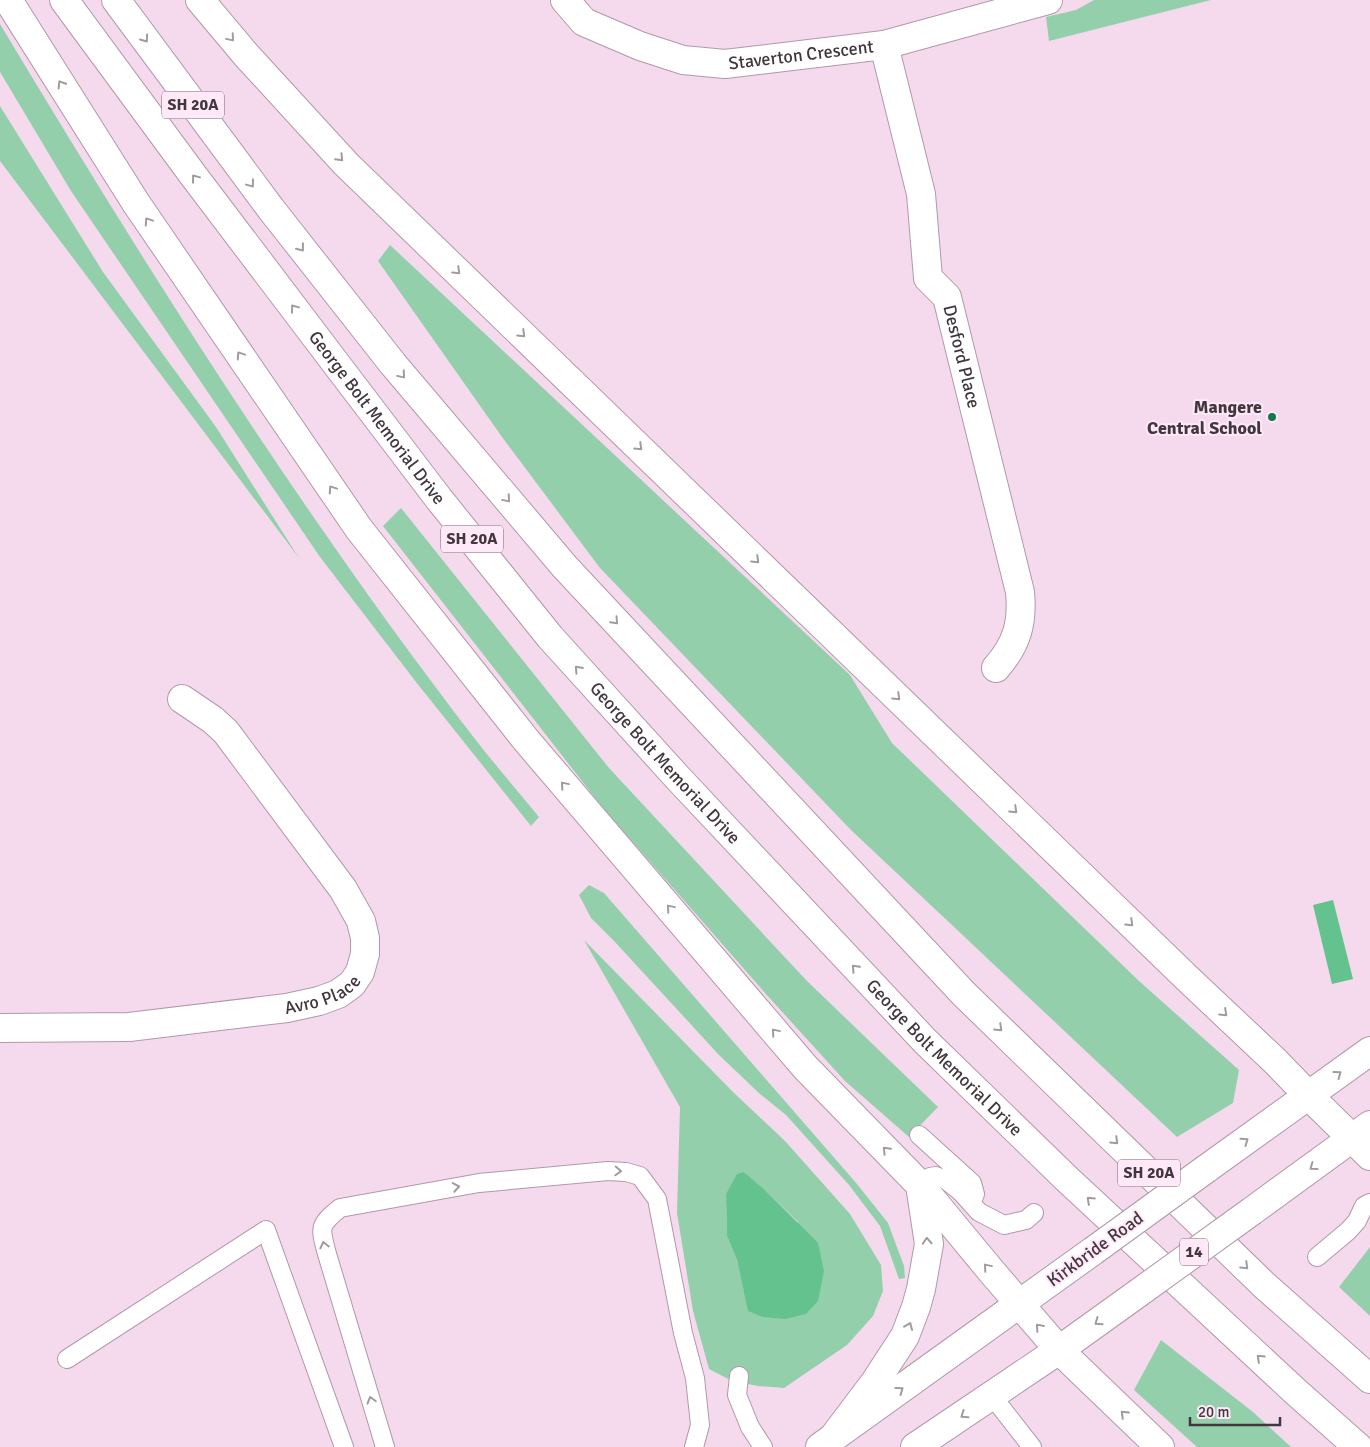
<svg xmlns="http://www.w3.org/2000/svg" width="1370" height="1447" font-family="Signika,sans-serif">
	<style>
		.green { fill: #94cfac; fill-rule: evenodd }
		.water { fill: #64c28f }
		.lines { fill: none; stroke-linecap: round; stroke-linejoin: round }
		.lane-casing { stroke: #b198aa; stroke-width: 20 }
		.street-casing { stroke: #b198aa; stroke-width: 30 }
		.secondary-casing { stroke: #b198aa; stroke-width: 30 }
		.primary-casing { stroke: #b198aa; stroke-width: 30 }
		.highway-casing { stroke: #b198aa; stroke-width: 30 }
		.lane { stroke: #fff; stroke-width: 18 }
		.street { stroke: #fff; stroke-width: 28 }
		.secondary { stroke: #fff; stroke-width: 28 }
		.primary { stroke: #fff; stroke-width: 28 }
		.highway { stroke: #fff; stroke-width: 28 }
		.primary-bridge-casing { stroke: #b198aa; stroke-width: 30; stroke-linecap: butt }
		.primary-bridge { stroke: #fff; stroke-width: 28 }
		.oneway { stroke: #a09b9f }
		.poi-dot { fill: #18764b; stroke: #ffe9f8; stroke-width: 2 }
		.labels { text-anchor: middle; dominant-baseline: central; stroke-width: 4; stroke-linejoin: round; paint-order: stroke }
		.shield { fill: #ffe9f8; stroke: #7b6c76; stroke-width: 1 }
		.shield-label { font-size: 16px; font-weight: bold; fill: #42373f }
		.street-label { font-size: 18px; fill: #42373f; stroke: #ffe9f8 }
		.poi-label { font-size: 18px; font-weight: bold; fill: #42373f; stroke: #ffe9f8; text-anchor: end }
	</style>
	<rect width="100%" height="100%" fill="#f5daed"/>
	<path class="green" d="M1094,0H1211L1049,41L1046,17L1076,10Z
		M0,24C147,269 300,512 475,739C495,765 518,791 539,817L531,826L416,682L320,557L71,191L0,72Z
		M0,106L103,272L216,427L299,558L0,161Z
		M390,245L850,675L892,743L1139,981L1239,1070L1233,1103L1177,1137L851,830L600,568L502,437L378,261Z
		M401,508L609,768L806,980L938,1107L909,1137L845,1081L765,993L603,808L383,526Z
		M589,885L604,893L857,1184L888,1223L904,1266L905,1278L899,1279L880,1226L849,1185L786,1115L760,1094L719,1055L615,942L591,918L579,895Z
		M584,940L733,1092L785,1141L850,1214L881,1265L883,1291L873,1316L847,1345L784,1388L758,1386L732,1381L709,1369L693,1311L677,1213L680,1107ZM744,1172L764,1189L798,1222L744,1291L737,1260L727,1236L726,1194Z
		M1370,1247V1316L1339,1287Z
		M1161,1340L1253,1412L1291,1447H1197L1134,1390Z"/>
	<path class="water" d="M1333,900L1353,979L1332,984L1313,905Z
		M744,1172L764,1189L818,1243L824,1271L818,1301L806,1314L785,1319L763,1317L748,1311L737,1260L727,1236L726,1194L737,1174Z"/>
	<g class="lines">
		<defs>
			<path id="lane" d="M919,1135L972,1183L975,1194L971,1203
				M920,1185L930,1177L936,1176L946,1180L961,1192L979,1212L1004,1225L1026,1220L1034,1213
				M1317,1257L1348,1231L1357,1221L1364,1206L1370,1203
				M67,1359L266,1230L344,1447
				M739,1376L737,1395L750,1427L763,1447
				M992,1396L1032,1447
				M385,1447L327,1254C320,1227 318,1226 340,1208L479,1183L608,1171L626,1172L640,1176L657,1199L683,1333L695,1378L700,1425L694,1447"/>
			<g id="street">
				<path id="s1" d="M565,0L584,22L640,46L683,60L725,64L884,45L1048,0"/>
				<path id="s2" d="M884,45L921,194L928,278L947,297L1020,592C1023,623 1017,644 996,668"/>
				<path id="s3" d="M0,1028L129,1027L287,1008L319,1001L338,994L352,984L360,972L365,954V938L361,921L343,889L226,732L213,720L182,699"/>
			</g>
			<path id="secondary" d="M820,1447L1019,1304
				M915,1447L1059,1350"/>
			<path id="primary" d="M1206,1169L1370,1051
				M1252,1211L1370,1125
				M1019,1304L1093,1251
				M1059,1350L1137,1294"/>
			<g id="highway">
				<path d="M8,0L136,203L359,529L526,740L805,1067L920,1185L992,1272L1059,1350L1160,1447"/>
				<path id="s4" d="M64,0L193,175L334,361L439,499L550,637L677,777L925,1041L1067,1179L1296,1392L1358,1447"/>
				<path d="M116,0L271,209L393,364L565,567L964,994L1264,1285L1370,1379"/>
				<path d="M200,0L247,56L346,164L1188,979L1275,1061L1309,1096L1370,1156"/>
				<path d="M832,1439L875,1382L905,1336L916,1307L921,1289L929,1244L920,1185"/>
			</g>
		</defs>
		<use href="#lane" class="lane-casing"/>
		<use href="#street" class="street-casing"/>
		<use href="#secondary" class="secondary-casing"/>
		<use href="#primary" class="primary-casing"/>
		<use href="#highway" class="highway-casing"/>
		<use href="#lane" class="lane"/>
		<use href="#street" class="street"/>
		<use href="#secondary" class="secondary"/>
		<use href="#primary" class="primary"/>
		<use href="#highway" class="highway"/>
		<defs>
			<path id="primary-bridge" d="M1093,1251L1206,1169
				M1137,1294L1252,1211"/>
		</defs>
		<use href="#primary-bridge" class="primary-bridge-casing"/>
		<use href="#primary-bridge" class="primary-bridge"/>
	</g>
	<defs><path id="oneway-chevron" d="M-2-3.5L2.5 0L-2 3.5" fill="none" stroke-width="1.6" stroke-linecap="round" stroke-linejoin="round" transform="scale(1.25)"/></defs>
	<g class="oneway">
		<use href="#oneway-chevron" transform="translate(231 38) rotate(50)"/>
		<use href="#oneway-chevron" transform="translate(145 39) rotate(54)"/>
		<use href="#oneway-chevron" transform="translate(61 84) rotate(-122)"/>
		<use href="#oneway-chevron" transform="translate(340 158) rotate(47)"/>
		<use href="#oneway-chevron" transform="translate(195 178) rotate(-127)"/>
		<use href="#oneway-chevron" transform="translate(251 184) rotate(53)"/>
		<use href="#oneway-chevron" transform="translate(148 221) rotate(-124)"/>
		<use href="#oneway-chevron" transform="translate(301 248) rotate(52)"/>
		<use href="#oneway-chevron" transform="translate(457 271) rotate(44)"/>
		<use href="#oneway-chevron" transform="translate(294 308) rotate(-127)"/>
		<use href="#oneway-chevron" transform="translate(522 334) rotate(44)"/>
		<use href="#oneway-chevron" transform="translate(240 355) rotate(-124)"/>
		<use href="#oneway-chevron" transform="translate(402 375) rotate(50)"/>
		<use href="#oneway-chevron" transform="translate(639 447) rotate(44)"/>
		<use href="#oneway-chevron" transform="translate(332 489) rotate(-124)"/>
		<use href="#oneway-chevron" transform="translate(507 499) rotate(50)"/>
		<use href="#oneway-chevron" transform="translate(756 560) rotate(44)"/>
		<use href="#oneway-chevron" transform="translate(615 621) rotate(47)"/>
		<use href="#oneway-chevron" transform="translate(578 669) rotate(-132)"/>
		<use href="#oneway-chevron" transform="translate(897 697) rotate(44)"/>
		<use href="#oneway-chevron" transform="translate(564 785) rotate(-130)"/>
		<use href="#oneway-chevron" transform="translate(1014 810) rotate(44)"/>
		<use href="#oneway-chevron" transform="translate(670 908) rotate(-130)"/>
		<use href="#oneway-chevron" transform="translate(1130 923) rotate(44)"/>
		<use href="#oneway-chevron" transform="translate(855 968) rotate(-133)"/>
		<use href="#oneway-chevron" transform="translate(1224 1013) rotate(43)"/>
		<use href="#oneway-chevron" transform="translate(999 1028) rotate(44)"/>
		<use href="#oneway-chevron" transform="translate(775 1032) rotate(-130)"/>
		<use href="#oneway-chevron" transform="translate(1338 1074) rotate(-36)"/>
		<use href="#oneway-chevron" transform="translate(1115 1141) rotate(44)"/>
		<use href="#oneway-chevron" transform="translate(1245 1141) rotate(-35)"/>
		<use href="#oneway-chevron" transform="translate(886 1150) rotate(-134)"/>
		<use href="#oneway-chevron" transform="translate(1313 1167) rotate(144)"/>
		<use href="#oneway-chevron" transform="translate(618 1171) rotate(3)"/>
		<use href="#oneway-chevron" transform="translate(456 1187) rotate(-10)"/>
		<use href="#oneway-chevron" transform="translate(1090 1200) rotate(-137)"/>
		<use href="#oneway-chevron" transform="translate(927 1241) rotate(-93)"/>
		<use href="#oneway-chevron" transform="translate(324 1245) rotate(-103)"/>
		<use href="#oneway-chevron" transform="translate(1245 1266) rotate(44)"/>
		<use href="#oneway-chevron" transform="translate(987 1267) rotate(-130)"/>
		<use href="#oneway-chevron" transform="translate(1098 1322) rotate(145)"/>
		<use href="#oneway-chevron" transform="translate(909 1326) rotate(-67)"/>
		<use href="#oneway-chevron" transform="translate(1039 1327) rotate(-131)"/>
		<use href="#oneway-chevron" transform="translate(1260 1358) rotate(-137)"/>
		<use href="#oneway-chevron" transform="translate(900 1390) rotate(-36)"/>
		<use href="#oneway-chevron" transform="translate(371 1400) rotate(-106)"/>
		<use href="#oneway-chevron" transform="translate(1124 1414) rotate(-136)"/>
		<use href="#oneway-chevron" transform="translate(964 1415) rotate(146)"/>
	</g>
	<circle class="poi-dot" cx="1272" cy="417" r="5"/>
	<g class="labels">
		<g class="shield">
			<rect x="162" y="91.5" width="62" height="27" rx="4"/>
			<rect x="441" y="525.5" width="62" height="27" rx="4"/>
			<rect x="1118" y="1159.5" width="62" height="27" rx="4"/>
			<rect x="1180" y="1238.5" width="28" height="27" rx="4"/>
		</g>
		<g class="shield-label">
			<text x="193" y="105">SH 20A</text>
			<text x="472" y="539">SH 20A</text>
			<text x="1149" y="1173">SH 20A</text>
			<text x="1194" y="1252">14</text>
		</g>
		<g class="street-label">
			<text stroke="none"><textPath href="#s1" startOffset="254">Staverton Crescent</textPath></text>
			<text stroke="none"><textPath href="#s2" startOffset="326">Desford Place</textPath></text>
			<text stroke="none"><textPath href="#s4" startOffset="522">George Bolt Memorial Drive</textPath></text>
			<text stroke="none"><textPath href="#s4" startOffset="972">George Bolt Memorial Drive</textPath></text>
			<text stroke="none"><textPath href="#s3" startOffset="326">Avro Place</textPath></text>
			<text stroke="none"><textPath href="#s4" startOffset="1378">George Bolt Memorial Drive</textPath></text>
			<text transform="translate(1095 1249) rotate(-36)">Kirkbride Road</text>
		</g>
		<g class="poi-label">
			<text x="1262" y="407">Mangere<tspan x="1262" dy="21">Central School</tspan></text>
		</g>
	</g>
	<path d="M1190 1417v8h90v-8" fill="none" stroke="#42373f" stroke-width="2.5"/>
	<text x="1198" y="1417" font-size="15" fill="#42373f" stroke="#ffe9f8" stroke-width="4" paint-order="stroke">20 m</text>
</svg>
